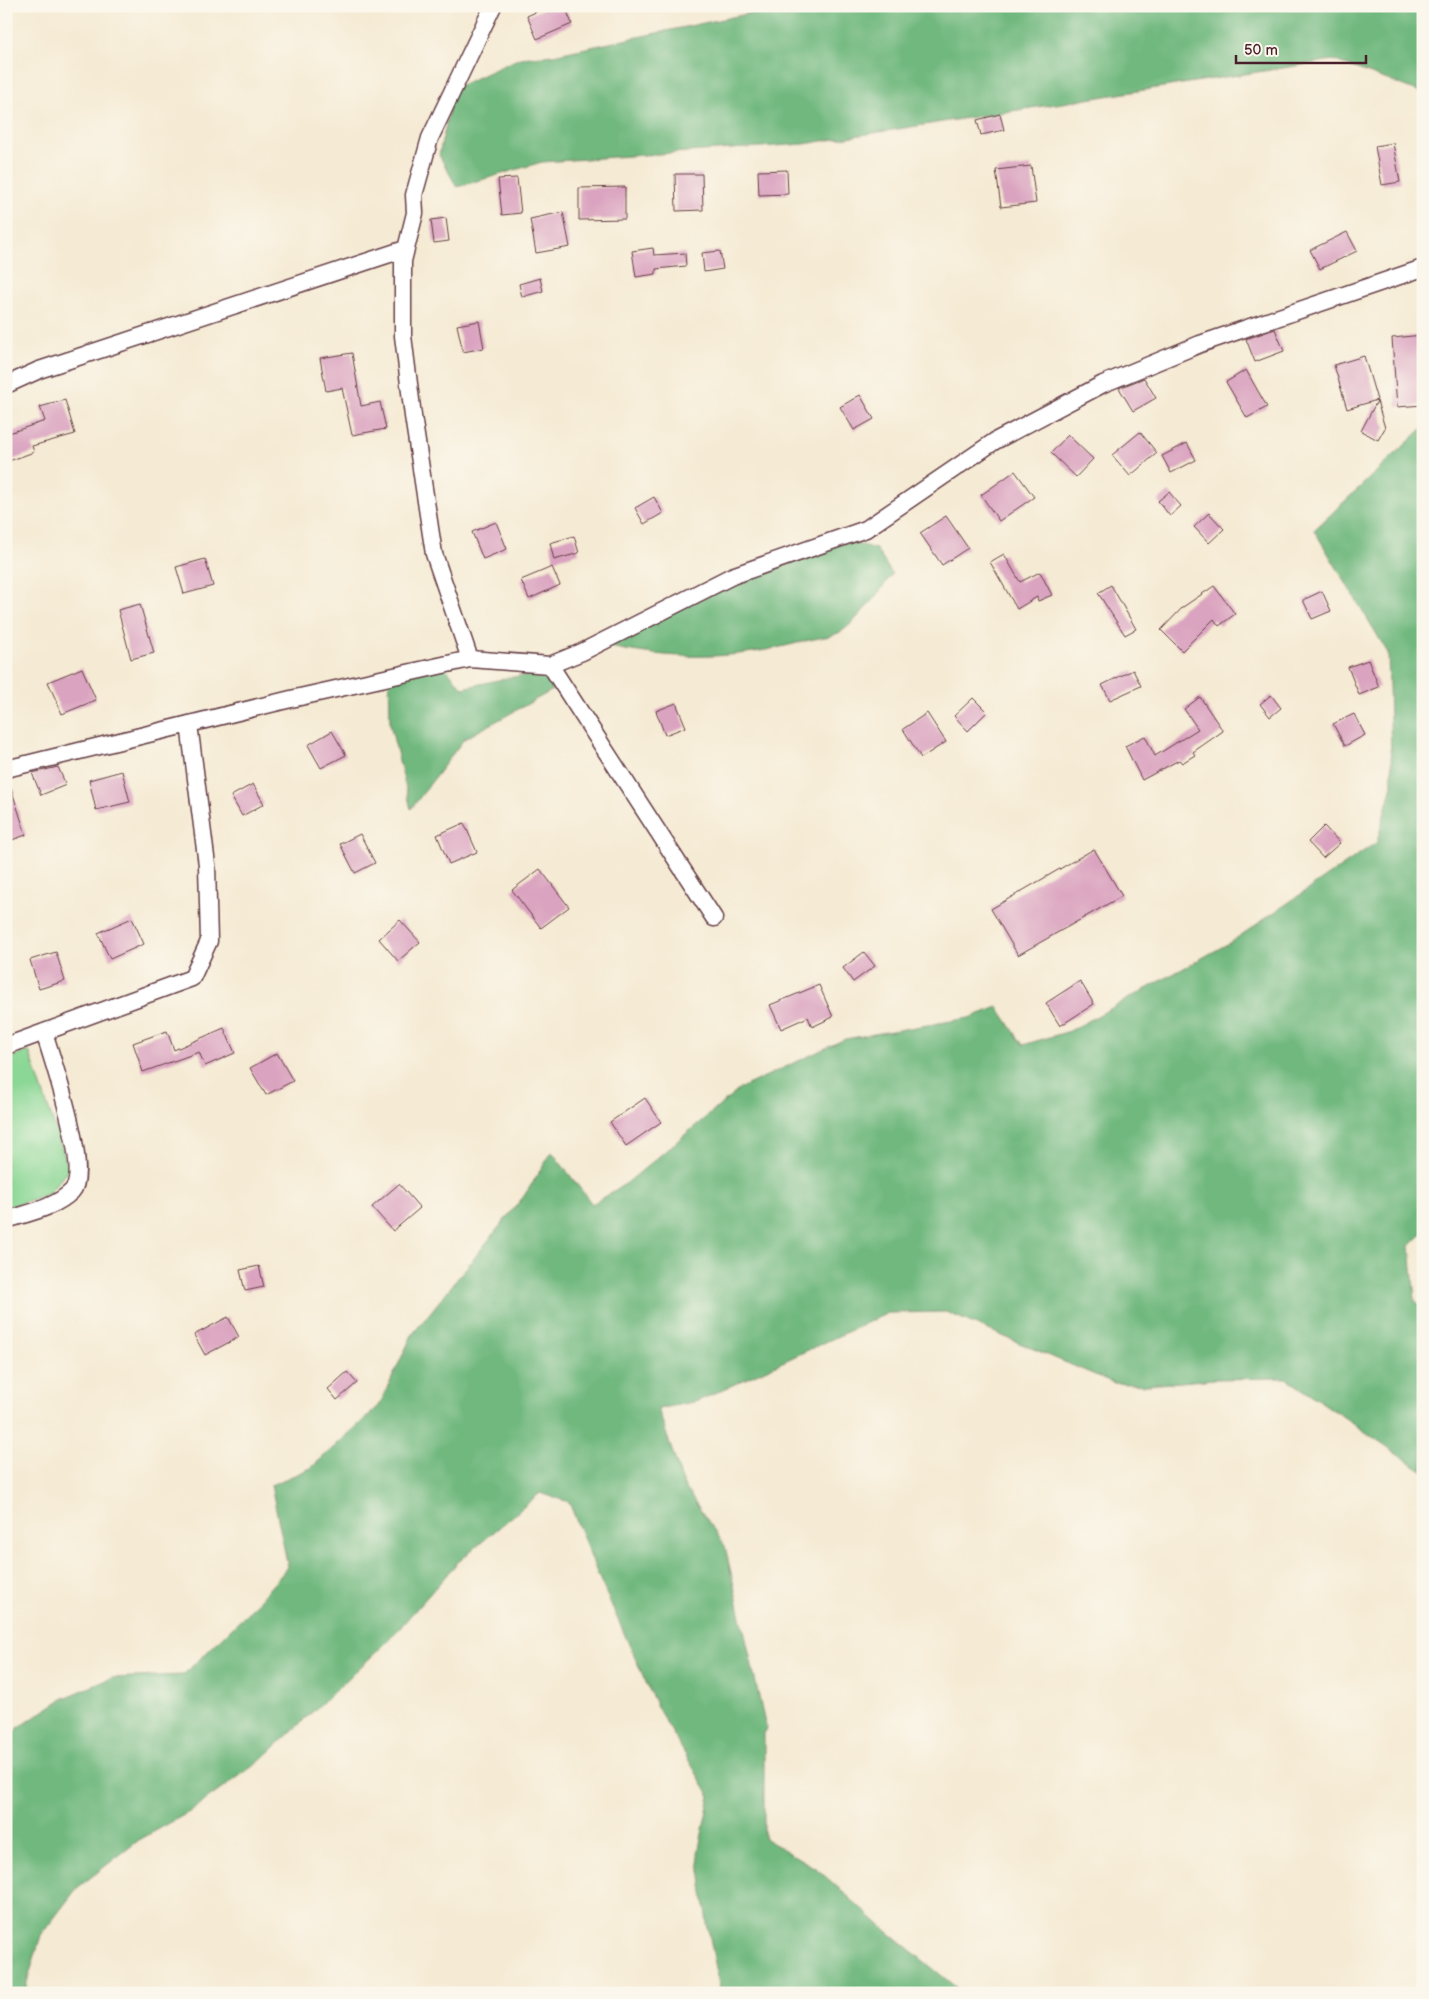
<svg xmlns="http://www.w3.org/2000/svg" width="1429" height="1999" font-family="'Balsamiq Sans',sans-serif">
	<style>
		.green { fill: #8bd795; stroke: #6a7b60 }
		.forest { fill: #70b87e; stroke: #5d6c54 }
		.building { fill: #daa3bf }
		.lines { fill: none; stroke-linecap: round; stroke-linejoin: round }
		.street-casing { stroke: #643d44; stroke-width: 19 }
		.street { stroke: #fff; stroke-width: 16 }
	</style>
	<rect width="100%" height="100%" fill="#fbf7ec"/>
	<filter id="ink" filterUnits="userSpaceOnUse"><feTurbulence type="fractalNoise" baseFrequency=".02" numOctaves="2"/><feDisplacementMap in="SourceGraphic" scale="10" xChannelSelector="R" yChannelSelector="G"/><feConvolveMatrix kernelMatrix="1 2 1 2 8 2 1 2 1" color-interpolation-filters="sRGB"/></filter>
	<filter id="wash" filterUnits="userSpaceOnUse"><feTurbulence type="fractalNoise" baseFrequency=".0096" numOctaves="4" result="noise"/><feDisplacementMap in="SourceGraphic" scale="20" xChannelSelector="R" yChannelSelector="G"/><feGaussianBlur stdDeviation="1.12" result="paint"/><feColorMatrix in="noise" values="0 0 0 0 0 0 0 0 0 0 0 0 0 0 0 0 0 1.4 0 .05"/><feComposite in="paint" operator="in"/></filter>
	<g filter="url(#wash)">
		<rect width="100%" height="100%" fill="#f5ead3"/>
		<path class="green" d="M29,1051L69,1169L48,1194L6,1208V1059Z"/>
		<path class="forest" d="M784,6H1423V93L1333,60L804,144L542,162L457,187L439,155L454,88L520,58L553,55Z
			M1423,428V1233L1410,1246L1415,1300L1423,1310V1471L1286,1378L1214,1379L1147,1385L1114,1383L946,1312L888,1313L698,1401L658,1409L684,1486L725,1546L766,1728L764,1734V1838L817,1869L888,1932L963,1993H721L707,1923L698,1853L710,1796L657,1707L598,1575L569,1502L540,1493L457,1563L387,1642L260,1761L191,1811L139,1840L77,1888L41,1935L26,1986L28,1993H6V1741L18,1728L62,1699L112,1678L183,1675L248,1613L288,1567L271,1485L311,1468L379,1406L412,1335L524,1196L552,1152L592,1204L627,1183L741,1088L845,1039L969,1018L998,1007L1023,1045L1070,1031L1231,942L1377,842L1392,785L1388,653L1314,530Z
			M847,541L876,549L892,574C882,589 856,622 842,631C833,637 816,638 805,641C735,660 676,661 605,646L695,596Z
			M435,656L463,688L511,677L544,674L553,690L464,739L411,809L390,724L389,673Z"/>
		<g id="blocks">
			<path class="building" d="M549,6H565L572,24L537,39L527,16Z
				M1000,114L1004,130L981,135L977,120Z
				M1393,143L1400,182L1382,185L1375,146Z
				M1031,166L1036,203L1001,207L996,170Z
				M787,170L788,194L759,195L758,171Z
				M675,174H702L703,210L676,211Z
				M517,178L521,213L502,215L498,179Z
				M625,187V219L579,220V188Z
				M563,212L570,247L536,253L530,219Z
				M446,218L449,241L434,243L431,220Z
				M1347,232L1357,251L1320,269L1310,250Z
				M653,248L654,255L685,253L686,266L656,269V274L636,277L632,251Z
				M720,251L723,269L704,272L702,253Z
				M540,278L543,291L522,297L519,284Z
				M479,321L484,348L463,352L457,325Z
				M1275,329L1284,351L1255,362L1246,339Z
				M1423,335V405L1397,407L1392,338Z
				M352,353L361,406L380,402L386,429L352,435L342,388L326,391L320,358Z
				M1364,356L1377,400L1347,409L1334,365Z
				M1246,370L1267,407L1247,418L1226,382Z
				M1144,378L1156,398L1133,411L1119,388Z
				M860,395L874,419L854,430L840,407Z
				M65,400L75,434L32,446L34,452L6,462V434L45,421L40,407Z
				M1377,401L1385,428L1378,440L1361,431Z
				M1140,432L1157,453L1130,476L1112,455Z
				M1068,435L1093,459L1076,477L1051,453Z
				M1187,443L1196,460L1171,473L1162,456Z
				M1015,471L1034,497L999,521L981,495Z
				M1169,492L1181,506L1170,516L1158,501Z
				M654,497L663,513L644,524L635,508Z
				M1209,513L1224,529L1209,543L1194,527Z
				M946,516L968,548L942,565L920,533Z
				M496,522L507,549L483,559L472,532Z
				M574,536L579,553L554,560L550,543Z
				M1004,554L1020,582L1040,572L1052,595L1038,601L1037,597L1017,609L990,562Z
				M205,559L213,586L184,594L176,567Z
				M552,567L560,585L529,599L521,580Z
				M1111,585L1136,629L1125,635L1098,593Z
				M1214,586L1235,614L1219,626L1214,619L1182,651L1161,630L1183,607Z
				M1322,591L1331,611L1312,619L1303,600Z
				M140,604L154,653L131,659L118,610Z
				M1368,660L1379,687L1359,695L1348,667Z
				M82,668L96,700L62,714L48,682Z
				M1133,670L1141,686L1110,700L1102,685Z
				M1271,695L1281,708L1270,717L1260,704Z
				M1200,697L1223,731L1193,752L1195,755L1182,763L1179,760L1142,780L1125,746L1145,736L1155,756L1198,729L1184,709Z
				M973,698L987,712L968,731L954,716Z
				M676,703L686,727L665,735L656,711Z
				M927,713L946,742L921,758L903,729Z
				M1354,714L1365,735L1345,746L1333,724Z
				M332,731L346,755L321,768L308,745Z
				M58,767L66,785L41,795L32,773Z
				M122,771L130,802L96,810L89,780Z
				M6,782H9L26,835L6,842Z
				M253,784L264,804L242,816L231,796Z
				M464,823L477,852L449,864L437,835Z
				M1324,826L1340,843L1323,858L1308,842Z
				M360,834L375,863L355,873L340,844Z
				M1094,849L1122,896L1018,955L991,909Z
				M540,869L569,907L541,928L512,890Z
				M132,918L144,944L110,959L98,933Z
				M400,920L420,942L398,961L379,939Z
				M56,952L65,981L39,989L30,960Z
				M864,952L875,966L853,982L843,968Z
				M1080,981L1094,1004L1060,1026L1046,1003Z
				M819,985L833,1017L812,1027L808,1017L781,1029L770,1005Z
				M224,1028L235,1053L205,1066L199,1052L143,1072L133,1043L167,1031L174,1050Z
				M277,1053L293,1081L266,1095L250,1068Z
				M645,1098L661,1122L626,1146L610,1122Z
				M399,1184L420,1208L393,1231L372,1207Z
				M259,1266L264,1287L245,1291L240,1270Z
				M228,1317L239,1337L205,1355L194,1335Z
				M347,1372L357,1383L337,1400L328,1389Z"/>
		</g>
	</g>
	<g filter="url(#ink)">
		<use href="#blocks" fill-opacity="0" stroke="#643d44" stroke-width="1"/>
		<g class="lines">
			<defs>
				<path id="street" d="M6,385L39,370L405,249
					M470,659L434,554L413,416L403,336V261L415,213L414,195L430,138L493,6
					M550,665L582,652L732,576L866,529L995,441L1103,384L1200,344L1423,268
					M6,769L291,699L470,659L550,665L714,918
					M6,1046L192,978L209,941L207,865L189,724
					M6,1220C28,1213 55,1208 72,1191C91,1171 52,1059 44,1032"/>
			</defs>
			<use href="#street" class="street-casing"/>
			<use href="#street" class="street"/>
		</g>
	</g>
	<rect width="1429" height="1999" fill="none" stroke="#fbf7ec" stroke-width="25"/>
	<path d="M1236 55v8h130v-8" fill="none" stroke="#4a1f2b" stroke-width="2.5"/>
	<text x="1244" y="55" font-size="15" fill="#4a1f2b" stroke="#fbf7ec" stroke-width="4" paint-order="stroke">50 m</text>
</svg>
